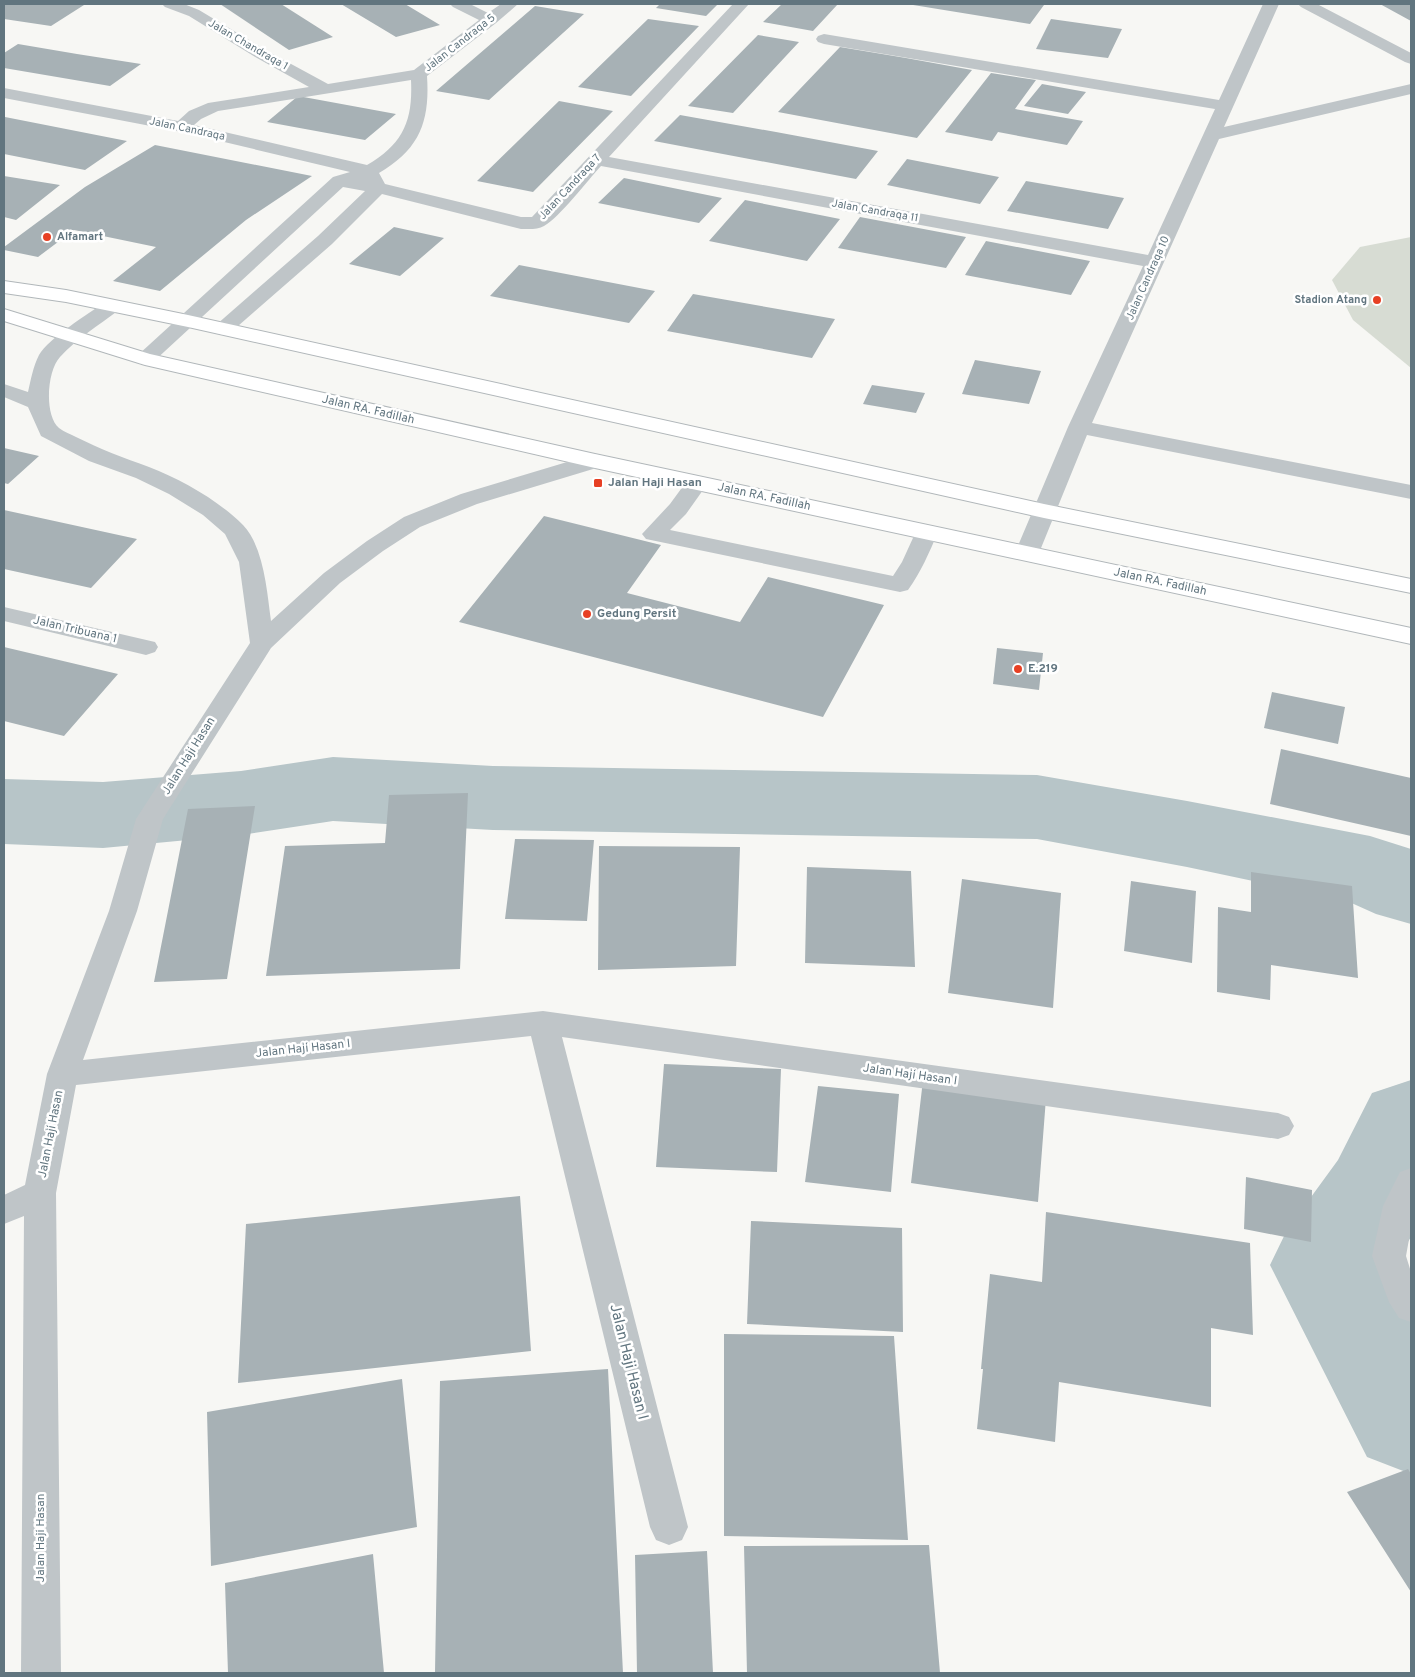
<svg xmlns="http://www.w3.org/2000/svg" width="1415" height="1677" font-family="Overpass,sans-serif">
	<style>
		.green { fill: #d7dcd3 }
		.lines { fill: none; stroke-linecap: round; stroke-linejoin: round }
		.river { fill: #b7c5c8; fill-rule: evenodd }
		.building { fill: #a7b1b5 }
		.major-casing { stroke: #b1b7ba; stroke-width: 2 }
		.minor { fill: #bfc5c8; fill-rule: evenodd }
		.major { fill: #fff; fill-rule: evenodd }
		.poi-dot { fill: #e74024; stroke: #fff; stroke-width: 2 }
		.labels { text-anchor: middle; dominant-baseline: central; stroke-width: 5; stroke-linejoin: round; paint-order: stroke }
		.far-street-label { font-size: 11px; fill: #61757f; stroke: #fff }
		.far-poi-label { font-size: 11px; font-weight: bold; fill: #61757f; stroke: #fff; text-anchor: start }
		.street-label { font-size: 12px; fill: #61757f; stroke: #fff }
		.poi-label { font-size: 12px; font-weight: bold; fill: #61757f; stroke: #fff; text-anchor: start }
		.near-street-label { font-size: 15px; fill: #61757f; stroke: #fff }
	</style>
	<rect width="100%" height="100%" fill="#f7f7f4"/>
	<path class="green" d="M1411,237V368L1353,320L1332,280L1360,247Z"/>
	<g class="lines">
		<path class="river" d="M333,757L493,766L1037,775L1187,801L1370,836L1411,849V924L1376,914L1347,901L1187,867L1037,839L493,830L333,821L241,835L103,848L4,844V779L103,782L241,771Z
			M1411,1080V1237L1392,1267L1411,1300V1474L1367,1457L1270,1265L1287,1230L1338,1160L1372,1093Z"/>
	</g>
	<path class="building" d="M4,4H76L84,5L51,26L4,19Z
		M220,4H281L333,37L289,50Z
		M341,4H405L440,25L396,37Z
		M660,4H718L706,16L656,8Z
		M782,4H838L813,31L763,22Z
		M907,4H1037L1044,5L1030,24Z
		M1380,4H1411V21Z
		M535,6L584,14L489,100L436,91Z
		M648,19L699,26L631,96L578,87Z
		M1051,19L1122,29L1108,58L1036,49Z
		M758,35L799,42L733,113L688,106Z
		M18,44L77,54L141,64L110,86L4,68V53Z
		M840,47L906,58L972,70L917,138L778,112Z
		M991,73L1036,80L1015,109L1083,121L1067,145L998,132L992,141L945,132Z
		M1042,84L1086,92L1068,114L1024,106Z
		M298,96L396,114L365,140L267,122Z
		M559,101L613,111L533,192L477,181Z
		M680,115L776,132L878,151L856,179L654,141Z
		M5,117L127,141L85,170L4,154Z
		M155,145L312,176L246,220L160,291L113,281L156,247L74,230L38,257L4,250V247L85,187Z
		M907,159L999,177L980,204L887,185Z
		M4,176L60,185L16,220L4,217Z
		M624,178L722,198L699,223L598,203Z
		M1026,181L1124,198L1108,229L1007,211Z
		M745,200L840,219L807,261L709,241Z
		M860,217L966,237L946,268L838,248Z
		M394,227L444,238L400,276L349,264Z
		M986,241L1090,261L1071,295L965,275Z
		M519,265L655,291L629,323L490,296Z
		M693,294L835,319L812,358L667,331Z
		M975,360L1041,371L1029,404L962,394Z
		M872,385L925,393L916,413L863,404Z
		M4,448L39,456L8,484L4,483Z
		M4,510L137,539L91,588L4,569Z
		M544,516L661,545L627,593L740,622L768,577L884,605L823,717L459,622Z
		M4,647L118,674L64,736L4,721Z
		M997,648L1043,653L1039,690L993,684Z
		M1272,692L1345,707L1338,744L1264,728Z
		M1281,749L1411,778V836L1270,804Z
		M468,793L460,969L266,976L285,846L385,843L389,795Z
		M255,806L227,979L154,982L188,809Z
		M515,839L594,840L587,921L505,919Z
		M599,846L740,847L736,966L598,970Z
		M807,867L911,871L915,967L805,963Z
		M1251,872L1352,886L1358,978L1271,965L1270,1000L1217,992L1218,907L1251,912Z
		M962,879L1061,893L1053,1008L948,993Z
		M1131,881L1196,891L1192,963L1124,951Z
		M664,1064L781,1069L777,1172L656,1167Z
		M923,1080L1046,1098L1038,1202L911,1183Z
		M818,1086L899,1094L891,1192L805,1182Z
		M1246,1177L1312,1190L1311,1242L1244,1229Z
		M520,1196L531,1351L238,1383L246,1224Z
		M1046,1212L1250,1243L1253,1335L1211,1328V1407L1059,1382L1055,1442L977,1429L983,1369H981L990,1274L1042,1282Z
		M751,1221L902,1228L903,1332L747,1324Z
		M724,1334L894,1336L908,1540L724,1536Z
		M608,1369L623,1673H435L440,1381Z
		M402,1379L417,1527L211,1566L207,1412Z
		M1408,1469L1411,1474V1592L1347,1492Z
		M929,1545L940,1673H747L744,1546Z
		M707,1551L713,1673H637L635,1555Z
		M373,1554L384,1673H228L225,1583Z"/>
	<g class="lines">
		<defs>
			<path id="major" d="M4,281L66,290L188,315L1044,504L1411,579V593L1044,518L188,327L66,302L4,293Z
				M4,309L150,354L595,454L1411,628V644L595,468L145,365L4,321Z"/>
		</defs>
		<use href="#major" class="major-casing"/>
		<path class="minor" d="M162,4H184L199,10L269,52L328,84L414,70L479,20L453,7L450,4H470L488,13L501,4H518L496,23L427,76C430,121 420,149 379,173L385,184L521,217H532L733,4H749L609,157L1148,255L1215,109L824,44L818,42L816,39L818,36L824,34L1219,100L1263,4H1279L1224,127L1411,84V94L1219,139L1092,423L1411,485V499L1087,435L1039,553L1035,558L1027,560L1019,558L1015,553L1068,427L1143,266L601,166C587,181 560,217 544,226C538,230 528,229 521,229L382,194L332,244L230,333L223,335L216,333L213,329L216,325L318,236L365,191L343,187L152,363L145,365L138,363L135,359L138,355L333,177L350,172L182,132L4,98V88L178,121L189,111L208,103L309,87L257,58L189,16L165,7ZM411,80C413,121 403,144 367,165L194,125L201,119L218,111Z
			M1298,4H1317L1411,53V64L1405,62L1301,7Z
			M112,300L119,302L122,306L119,310C99,325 76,339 60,357C47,371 44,415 59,428C64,432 71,434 76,437C100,449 124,458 149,467C182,480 218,500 243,525C264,547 267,592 271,621L324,573L367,541L404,517L461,494L587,456L595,454L603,456L606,461L603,466L477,504L420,527L383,551L340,583L271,648L163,819L137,911L83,1060L543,1011L1278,1113L1289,1117L1294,1126L1289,1135L1278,1139L562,1037L688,1527L682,1540L669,1545L656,1540L650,1527L531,1036L76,1085L56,1193L61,1673H21L24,1216L4,1224V1195L25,1185L47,1074L109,911L136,819L250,643L239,562L225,534L203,515L169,494L136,478L89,461L41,436L28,407L4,397V384L28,392C31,379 33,367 39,355C49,338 88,314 105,302Z
			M697,476L705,478L708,483L686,514L670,530L893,576L902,562L918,527L926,525L934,527L938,532C929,553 921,572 908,590L900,592L646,539L642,534L670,504L689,478Z
			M4,607L155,642L158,647L155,652L146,655L4,621Z
			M1411,1168V1228L1406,1256L1411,1272V1322L1399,1318L1389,1302L1372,1256L1383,1206L1400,1172Z"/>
		<use href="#major" class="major"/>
	</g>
	<g class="poi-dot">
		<circle cx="47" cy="237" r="5"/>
		<circle cx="1377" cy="300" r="5"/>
		<rect x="593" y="478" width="10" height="10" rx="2.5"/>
		<circle cx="587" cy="614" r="5"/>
		<circle cx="1018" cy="669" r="5"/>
	</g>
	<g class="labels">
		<g class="far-street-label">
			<text transform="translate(460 43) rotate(-38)">Jalan Candraqa 5</text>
			<text transform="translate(248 45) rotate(30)">Jalan Chandraqa 1</text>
			<text transform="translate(187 129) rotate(12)">Jalan Candraqa</text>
			<text transform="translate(570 187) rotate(-47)">Jalan Candraqa 7</text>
			<text transform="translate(875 211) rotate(10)">Jalan Candraqa 11</text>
			<text transform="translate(1148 278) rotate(-66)">Jalan Candraqa 10</text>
		</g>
		<g class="far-poi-label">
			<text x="57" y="237">Alfamart</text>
			<text x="1367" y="300" text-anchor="end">Stadion Atang</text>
		</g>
		<g class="street-label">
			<text transform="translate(368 410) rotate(13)">Jalan RA. Fadillah</text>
			<text transform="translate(764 497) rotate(12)">Jalan RA. Fadillah</text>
			<text transform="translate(1160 582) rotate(12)">Jalan RA. Fadillah</text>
			<text transform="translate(75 630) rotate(13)">Jalan Tribuana 1</text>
			<text transform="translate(189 756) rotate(-58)">Jalan Haji Hasan</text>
			<text transform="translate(303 1049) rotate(-6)">Jalan Haji Hasan I</text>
			<text transform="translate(910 1075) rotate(8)">Jalan Haji Hasan I</text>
			<text transform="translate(51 1134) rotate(-79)">Jalan Haji Hasan</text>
			<text transform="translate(41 1538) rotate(-90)">Jalan Haji Hasan</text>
		</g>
		<g class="poi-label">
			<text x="608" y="483">Jalan Haji Hasan</text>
			<text x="597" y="614">Gedung Persit</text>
			<text x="1028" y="669">E.219</text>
		</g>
		<g class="near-street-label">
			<text transform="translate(628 1362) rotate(76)">Jalan Haji Hasan I</text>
		</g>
	</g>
	<rect width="1415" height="1677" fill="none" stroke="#61757f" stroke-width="10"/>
</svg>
